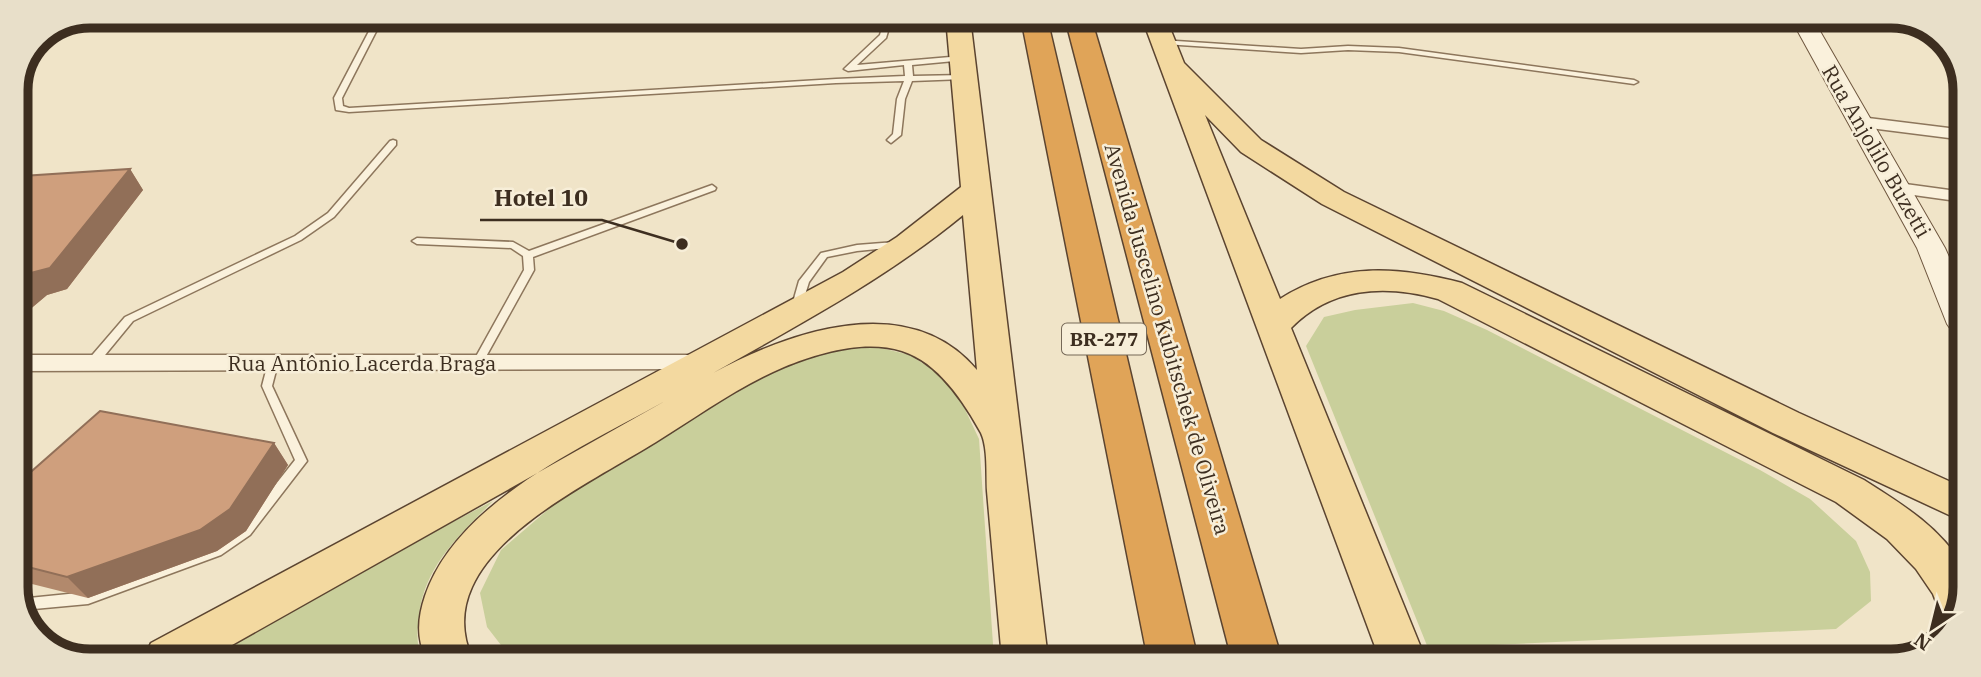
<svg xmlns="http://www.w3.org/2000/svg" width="1981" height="677" font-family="'IBM Plex Serif',serif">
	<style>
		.green { fill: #c9cf9b }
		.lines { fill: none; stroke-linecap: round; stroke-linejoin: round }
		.service-casing { stroke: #8d765c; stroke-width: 3 }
		.minor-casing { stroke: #8d765c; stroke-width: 3 }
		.secondary-casing { stroke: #6f573f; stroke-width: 2 }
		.primary-casing { stroke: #5b4430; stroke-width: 3 }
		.motorway-casing { stroke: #5b4430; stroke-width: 3 }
		.service { fill: #faf1dc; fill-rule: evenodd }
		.minor { fill: #faf1dc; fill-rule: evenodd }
		.secondary { fill: #faf1dc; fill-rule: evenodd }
		.primary { fill: #f3d9a0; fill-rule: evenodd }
		.motorway { fill: #e0a458; fill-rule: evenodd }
		.wall { fill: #b2896c }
		.shaded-wall { fill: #916f58 }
		.building { fill: #cf9f7d; stroke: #916f58; stroke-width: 2 }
		.labels { text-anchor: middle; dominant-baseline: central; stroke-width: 5; stroke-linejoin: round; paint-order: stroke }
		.shield { fill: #f7eed8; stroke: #756857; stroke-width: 2 }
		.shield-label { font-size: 19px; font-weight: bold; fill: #3d2e20 }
		.street-label { font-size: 21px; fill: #3d2e20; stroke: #f7eed8 }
		.rim { fill: none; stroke: #3d2e20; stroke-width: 9 }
		.leader { fill: none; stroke: #3d2e20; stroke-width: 2.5 }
		.callout-dot { fill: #3d2e20; stroke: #f7eed8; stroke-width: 2.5 }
		.callout-label { font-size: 23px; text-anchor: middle; font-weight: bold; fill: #3d2e20; stroke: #f7eed8; stroke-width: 5; stroke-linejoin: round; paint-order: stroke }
	</style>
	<rect width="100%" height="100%" fill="#f0e4c8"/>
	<path class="green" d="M1413,303L1444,311L1487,330L1760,470L1810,499L1856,541L1870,572L1871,601L1836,629L1428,648L1306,346L1324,317L1355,310Z
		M877,347L910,355L939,374L962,403L979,439L994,659L511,658L487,627L480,593L501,550L558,501L748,381L799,357L843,348Z
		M493,501C460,535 424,566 419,616C417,633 416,643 422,658H192Z"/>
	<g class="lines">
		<defs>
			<path id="service" d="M377,16H384L342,98L343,106L349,108L836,79L905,76L904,65L848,71L844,69L880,35L885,17H892L886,38L857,65L962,56L966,58L965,60L912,65L913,76L964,75L968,77L964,79L912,81L905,99L901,135L891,143L887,140L893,134L897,99L904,81L836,83L349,112L336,110L334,98Z
				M1161,40L1301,49L1348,46L1399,48L1634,80L1638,82L1634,84L1399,52L1348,50L1301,53L1164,44H1161Z
				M393,140L396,141V145L334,217L301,240L133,321L96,366H88L87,363L88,360L125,317L295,236L328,213L390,141Z
				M712,185L716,188L715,190L533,257L534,270L483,362L478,366L473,362L524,270L523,256L511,248L417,244L412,241L417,238L513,242L529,251Z
				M895,242L898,243L900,245L898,247L857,251L827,257L809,282L800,311H792L791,309L799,281L821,253L857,245Z
				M32,359L37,363L36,366L20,380L16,381V371L28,360Z
				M273,359L278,363L272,386L307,461L250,535L221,555L88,604L23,610L19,599L88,592L213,547L242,527L295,460L262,386L268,363Z"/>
			<path id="minor" d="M1860,117L1965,130V140L1854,126L1852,122L1854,118Z
				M1898,183L1964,192V202L1892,192L1889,188Z
				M1941,261L1964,272V287L1934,271L1931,267L1934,263Z
				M16,355H703L711,357L714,362L711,367L703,369L16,371Z"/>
			<path id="secondary" d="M1791,19H1813L1945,248L1964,290L1963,334L1952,331L1947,324L1917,248Z"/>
			<path id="primary" d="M946,18H970L1048,659H1002C997,603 992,547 987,491C986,474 988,448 981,433C964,402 938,362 902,351C865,339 818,353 784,367C739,386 698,416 656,442C600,477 500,524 472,587C461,611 462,635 472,658H426C416,637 418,617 425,596C458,499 590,444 674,396L209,658H144L151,643L843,272L897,237L961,187ZM963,215L977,370C909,289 791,331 713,373C800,324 885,279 963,215Z
				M1142,18H1166L1184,63L1261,140L1344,192L1799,413L1962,487V521L1773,433L1322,204L1241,152L1205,115L1280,299C1338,262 1398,266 1462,283L1864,480C1900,503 1940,527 1962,565L1961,610L1950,626L1945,625L1933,594L1916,569L1887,539L1836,502L1438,299C1385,284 1331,287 1291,328L1426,660H1380Z"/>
			<path id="motorway" d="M1021,18H1047L1198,660H1148Z
				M1065,18H1091L1282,660H1232Z"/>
		</defs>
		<use href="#service" class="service-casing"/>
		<use href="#minor" class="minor-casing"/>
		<use href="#secondary" class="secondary-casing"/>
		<use href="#primary" class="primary-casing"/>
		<use href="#motorway" class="motorway-casing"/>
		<use href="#service" class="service"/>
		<use href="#minor" class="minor"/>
		<use href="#secondary" class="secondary"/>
		<use href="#primary" class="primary"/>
		<use href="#motorway" class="motorway"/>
	</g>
	<path class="wall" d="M130,169L143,190L67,289L47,295L28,311L16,312V182Z
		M274,443L288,465L246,531L217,551L88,598L16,580V485Z"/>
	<path class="shaded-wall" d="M130,169L143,190L67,289L47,295L28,311L16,295V285Z
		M274,443L288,465L246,531L217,551L88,598L67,577Z"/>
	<path class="building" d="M130,169L50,268L31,273L16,285V182L22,176Z
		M100,411L274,443L230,509L200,530L67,577L16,564V485Z"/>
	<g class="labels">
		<rect class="shield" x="1062" y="323.5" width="84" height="31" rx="5"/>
		<g class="shield-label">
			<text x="1104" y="339">BR-277</text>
		</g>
		<g class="street-label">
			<text transform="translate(1877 151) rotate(60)">Rua Anjolilo Buzetti</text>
			<text transform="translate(1168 339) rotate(74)">Avenida Juscelino Kubitschek de Oliveira</text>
			<text x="362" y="363">Rua Antônio Lacerda Braga</text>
		</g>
	</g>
	<path d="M0 0H1981V677H0ZM90 28H1891A62 62 0 0 1 1953 90V587A62 62 0 0 1 1891 649H90A62 62 0 0 1 28 587V90A62 62 0 0 1 90 28Z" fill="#e8dfc9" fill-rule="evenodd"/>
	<path class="rim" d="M90 28H1891A62 62 0 0 1 1953 90V587A62 62 0 0 1 1891 649H90A62 62 0 0 1 28 587V90A62 62 0 0 1 90 28Z"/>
	<path class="leader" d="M682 244L602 220H480"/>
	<circle class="callout-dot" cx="682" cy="244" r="7"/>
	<g class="callout-label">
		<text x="541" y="206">Hotel 10</text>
	</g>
	<g transform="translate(1932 628) rotate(215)" stroke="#f7eed8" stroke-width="5" paint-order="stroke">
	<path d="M0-5L12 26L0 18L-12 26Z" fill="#3d2e20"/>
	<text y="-10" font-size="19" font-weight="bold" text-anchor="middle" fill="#3d2e20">N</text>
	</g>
</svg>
